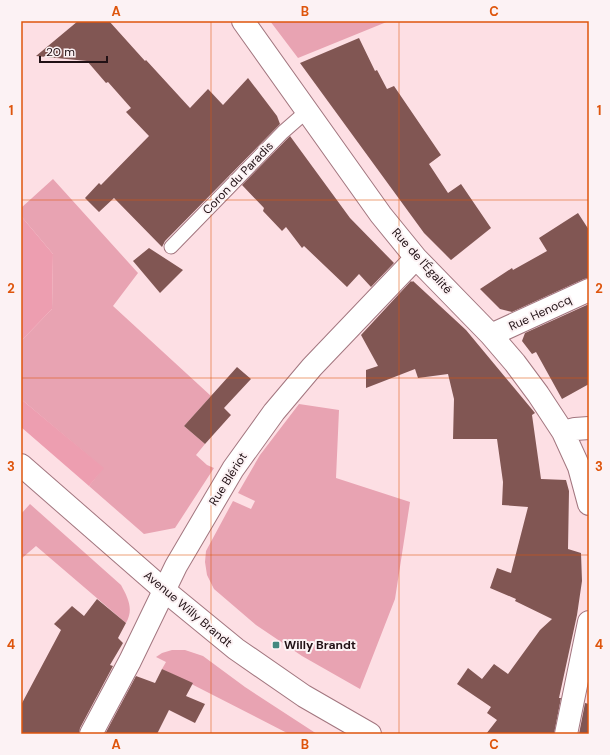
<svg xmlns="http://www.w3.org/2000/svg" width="610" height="755" font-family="'DM Sans',sans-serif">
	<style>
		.green { fill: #e8a3b2 }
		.forest { fill: #ed9eb0 }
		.building { fill: #815653 }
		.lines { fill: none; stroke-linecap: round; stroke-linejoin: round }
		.service-casing { stroke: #a2767f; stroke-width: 15 }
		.minor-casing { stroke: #a2767f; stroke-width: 24 }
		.secondary-casing { stroke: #a2767f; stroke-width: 24 }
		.service { stroke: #fff; stroke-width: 13 }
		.minor { stroke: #fff; stroke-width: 22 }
		.secondary { stroke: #fff; stroke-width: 22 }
		.grid { fill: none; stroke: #de550c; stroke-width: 1; stroke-opacity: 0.55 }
		.poi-dot { fill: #438980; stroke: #fcf2f4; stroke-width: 1.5 }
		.labels { text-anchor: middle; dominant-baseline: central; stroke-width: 4; stroke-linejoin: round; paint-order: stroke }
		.street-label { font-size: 12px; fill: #211115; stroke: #fcf2f4 }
		.poi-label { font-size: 12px; font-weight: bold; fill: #211115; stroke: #fcf2f4; text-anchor: start }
		.neatline { fill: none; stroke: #de550c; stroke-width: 1.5 }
		.grid-label { font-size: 13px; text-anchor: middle; font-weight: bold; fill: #de550c }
	</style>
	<rect width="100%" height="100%" fill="#fddfe4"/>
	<path class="green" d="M270,21H389L298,58Z
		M53,179L138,273L113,306L211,396L184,426L205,444L196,455L207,465L214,468L175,528L144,534L89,486L103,468L21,399V341L52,309L53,254L21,216V208Z
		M299,404L339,410L336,478L410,502L395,599L360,689L302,656L256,625L214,589L207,575L205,562L206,551L233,501L251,509L255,501L238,493L260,455Z
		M30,504L121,585C128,598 134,609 126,623L36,546L21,559V514Z
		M172,650H185L203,656L245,687L317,734H289L162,669L166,662L156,657L162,653Z"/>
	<path class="forest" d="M21,216L53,254L52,309L21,341Z
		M21,399L104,468L89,486L21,427Z"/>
	<path class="building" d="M78,21H109L145,61L146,60L190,108L208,89L223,105L248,78L277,116L280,124L165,241L162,247L114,198L99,212L85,198L99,183L101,185L149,136L126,112L131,108L108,82L106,83L87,61L36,56Z
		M359,38L375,71L377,70L387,89L394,86L441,155L429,164L448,193L461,184L491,228L451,260L424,233L300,63Z
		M290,136L350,218L394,263L371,287L359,274L347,287L304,246L302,248L286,227L282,231L263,211L264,208L242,185Z
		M578,213L589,230V278L584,279L512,312L500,309L480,289L512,268L513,270L547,251L539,238Z
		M149,248L183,270L160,293L133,261Z
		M411,281L412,282L413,281L466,330L535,413L532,415L541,479L566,480L569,491L568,549L581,553L582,581L577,615L559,698H561L554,734H486L497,720L487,713L491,707L457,684L468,668L482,679L494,664L508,674L540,630L552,619L515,601L516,599L490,588L497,568L511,573L528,507L502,505L503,482L497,439H453L454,399L448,374L418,378L415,369L366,388V370L378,366L361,335Z
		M589,304V384L562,399L536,352L532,354L522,341L525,333Z
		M237,367L251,379L224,408L231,415L205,444L184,426Z
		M97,599L126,623L118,638L123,643L110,665L113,666L80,728L79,734H21V705L61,630L54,624L72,606L84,616Z
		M162,669L193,683L186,696L205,704L195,723L169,710L157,734H105L136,676L155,683Z
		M585,703L589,704V734H579Z"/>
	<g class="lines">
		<defs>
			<path id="service" d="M171,247L283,132L307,111"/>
			<path id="minor" d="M243,21L381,215L416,258L491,335L515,363L538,394L563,432L579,467L589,504
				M491,335L589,290
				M563,432L575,429L589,428
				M91,734L130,661L176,566L233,469L274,412L312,367L416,258
				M566,734L589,622"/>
			<path id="secondary" d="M21,465L164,590L236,649L304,696L370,734"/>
		</defs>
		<use href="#service" class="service-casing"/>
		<use href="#minor" class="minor-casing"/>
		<use href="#secondary" class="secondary-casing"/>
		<use href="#service" class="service"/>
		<use href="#minor" class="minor"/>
		<use href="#secondary" class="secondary"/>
	</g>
	<path class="grid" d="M211,21V734M399,21V734M21,200H589M21,378H589M21,555H589"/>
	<rect class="poi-dot" x="272" y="641" width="8" height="8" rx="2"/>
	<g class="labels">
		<g class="street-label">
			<text transform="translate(238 178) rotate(-46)">Coron du Paradis</text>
			<text transform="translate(422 261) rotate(48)">Rue de l'Égalité</text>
			<text transform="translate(540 313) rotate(-25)">Rue Henocq</text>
			<text transform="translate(228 479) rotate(-58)">Rue Blériot</text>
			<text transform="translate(188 609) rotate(40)">Avenue Willy Brandt</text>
		</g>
		<g class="poi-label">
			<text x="284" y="645">Willy Brandt</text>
		</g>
	</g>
	<rect width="610" height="755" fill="none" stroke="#fcf2f4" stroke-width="44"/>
	<path d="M40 56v6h67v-6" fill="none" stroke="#211115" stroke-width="2"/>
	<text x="46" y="56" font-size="12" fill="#211115" stroke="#fcf2f4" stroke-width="3" paint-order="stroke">20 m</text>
	<rect x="22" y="22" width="566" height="711" class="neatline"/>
	<g class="grid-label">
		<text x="116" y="16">A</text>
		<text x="305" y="16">B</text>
		<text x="494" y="16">C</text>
		<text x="11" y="115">1</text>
		<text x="599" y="115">1</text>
		<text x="11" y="293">2</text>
		<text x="599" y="293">2</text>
		<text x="11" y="471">3</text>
		<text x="599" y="471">3</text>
		<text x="11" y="649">4</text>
		<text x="599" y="649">4</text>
		<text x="116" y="749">A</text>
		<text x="305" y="749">B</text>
		<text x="494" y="749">C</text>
	</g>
</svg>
